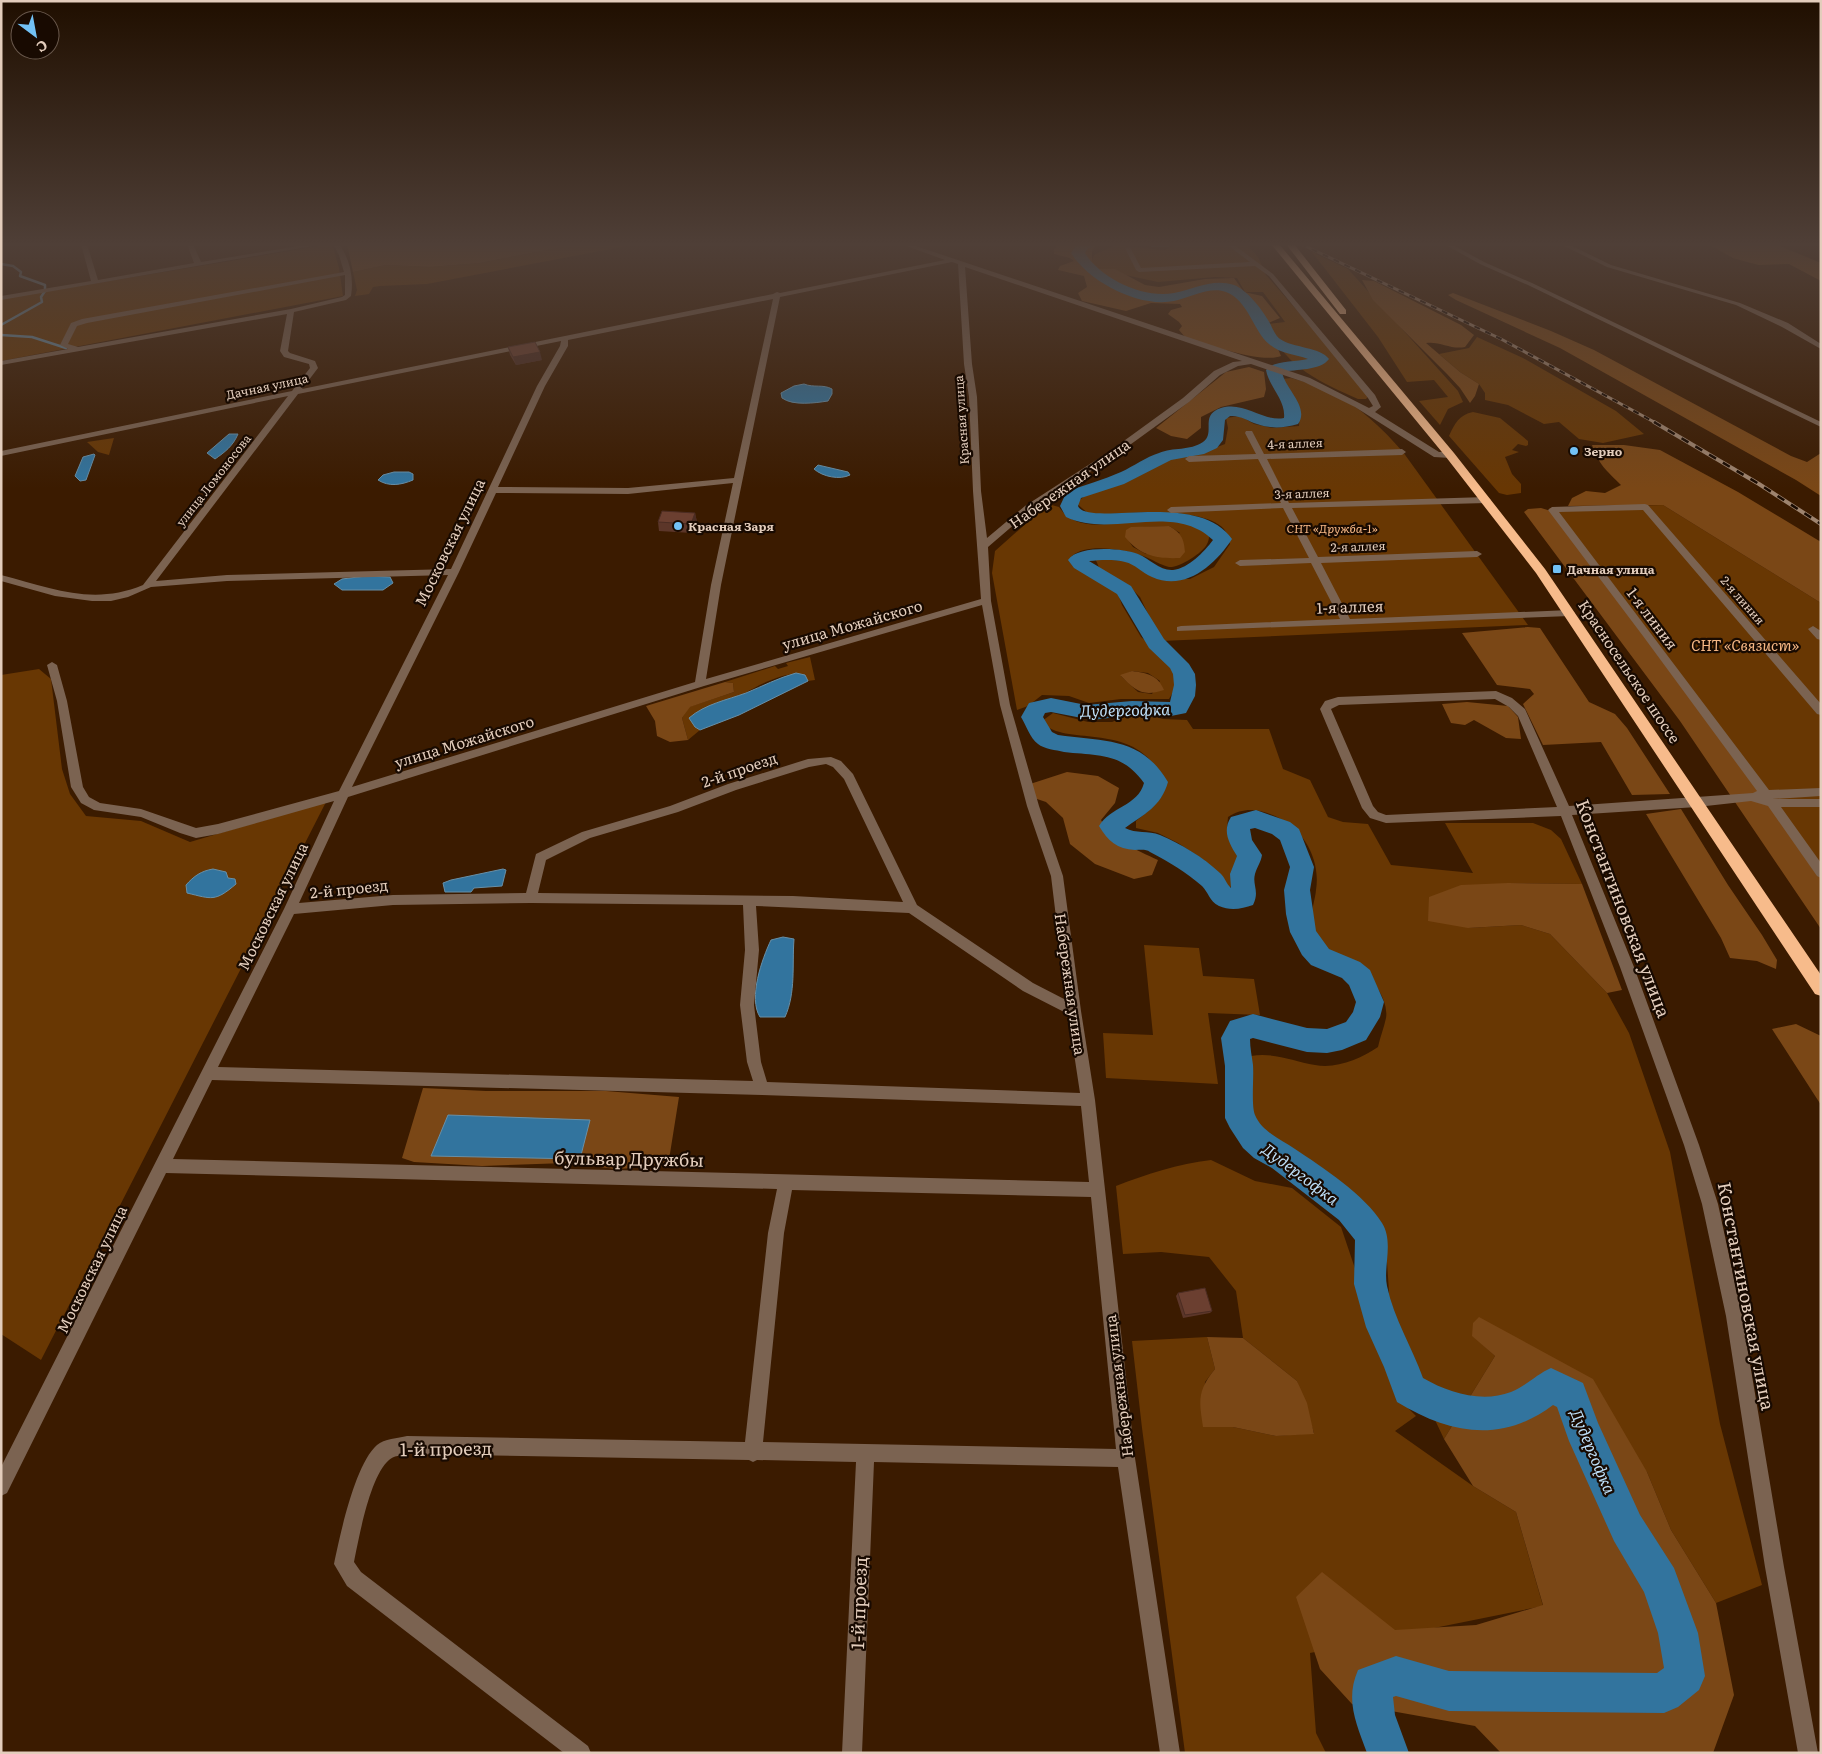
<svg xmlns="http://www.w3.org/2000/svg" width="1822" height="1754" font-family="Literata,serif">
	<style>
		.green { fill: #683703; fill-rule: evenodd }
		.forest { fill: #7a4716 }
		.water { fill: #32749e; stroke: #678fa7 }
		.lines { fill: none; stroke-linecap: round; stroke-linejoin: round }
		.stream { stroke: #678fa7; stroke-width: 2.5 }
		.river { fill: #32749e; fill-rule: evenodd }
		.minor { fill: #7b6351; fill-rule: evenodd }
		.highway { fill: #f7bb8b; fill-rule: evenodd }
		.rail-far1-casing { stroke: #9e846f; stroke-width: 3 }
		.rail-casing { stroke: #9e846f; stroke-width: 4 }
		.rail-far1 { stroke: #180a01; stroke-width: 2; stroke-dasharray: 6; stroke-linecap: butt }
		.rail { stroke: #180a01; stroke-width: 2.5; stroke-dasharray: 8; stroke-linecap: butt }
		.wall { fill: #5c3629 }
		.shaded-wall { fill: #4b2c22 }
		.building { fill: #6b3f30; stroke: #4b2c22 }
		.poi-dot { fill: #72c1f5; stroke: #180a01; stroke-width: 2 }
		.labels { text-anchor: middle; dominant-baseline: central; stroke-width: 4.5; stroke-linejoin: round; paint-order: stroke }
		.far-street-label { font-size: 12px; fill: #e3cdbc; stroke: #180a01 }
		.far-poi-label { font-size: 12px; font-weight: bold; fill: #e3cdbc; stroke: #180a01; text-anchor: start }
		.far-park-label { font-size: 12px; font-style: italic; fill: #f6b784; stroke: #180a01 }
		.street-label { font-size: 15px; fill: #e3cdbc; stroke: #180a01 }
		.park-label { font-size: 15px; font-style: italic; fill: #f6b784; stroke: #180a01 }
		.water-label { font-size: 16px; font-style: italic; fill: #bddff8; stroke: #180a01 }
		.near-street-label { font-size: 18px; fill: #e3cdbc; stroke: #180a01 }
	</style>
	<rect width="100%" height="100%" fill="#3b1b00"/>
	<path class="green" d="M332,244L339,268L343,296L1,361V299Z
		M577,244H637L427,284L380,286L373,287L369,294L355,296L357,290L353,272L386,265L430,267L480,263Z
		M1179,244H1246L1258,257L1266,275L1370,394L1366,399H1358C1321,382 1282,366 1268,324L1285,322L1263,292H1245L1237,278L1215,277L1158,282L1097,269L1091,262L1094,255L1116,245L1164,250Z
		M1312,252L1348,269L1458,391L1463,402L1448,409L1440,425L1419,401L1448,397L1434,380L1407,382L1378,337Z
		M1477,337L1523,358L1616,411L1644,434L1603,443L1579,439L1559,422L1544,424L1508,405L1485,400V393L1479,384L1460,372L1439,354L1469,348Z
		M1291,378C1305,382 1319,386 1332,392C1360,407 1382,428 1403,452L1528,625L1161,641L1140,597L1128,585L1100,570L1095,558L1131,562L1162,578L1190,579L1214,567L1230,544C1228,539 1227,533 1224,529C1202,505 1121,514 1090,515L1076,503L1087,494L1125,480L1170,459L1202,453L1225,444L1228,428L1226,418L1240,416L1254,424L1272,428L1299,426C1301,411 1288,392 1282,379Z
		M1473,412L1500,418L1528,441V445L1526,446L1518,444L1512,450L1519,452L1505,457L1512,474L1521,484V493L1507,495L1499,493L1449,436C1455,423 1459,415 1473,412Z
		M114,438L109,455L98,452L87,442Z
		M1048,504L1059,507C1079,537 1122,520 1150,518C1170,517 1189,522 1208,529C1209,534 1210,538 1207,544C1203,553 1179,568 1169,567C1160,565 1152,559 1143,556C1126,550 1087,542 1072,556L1074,562L1091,576L1106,582L1117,591L1122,605L1141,637L1172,664L1176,687L1169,699H1121L1089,703L1069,696L1042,695L1028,706L1017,710L992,573L995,551ZM1169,526L1180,533L1146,554L1133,547L1126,537L1142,527ZM1132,671L1148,673L1160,681L1152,694L1138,692L1121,676Z
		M1663,505L1821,603V872L1768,798L1549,508Z
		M810,657L815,680L808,681L805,675C774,667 720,710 695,727L700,730L688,740L682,718L689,707L734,692L733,683L725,682L775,666L778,669L788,666L786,663Z
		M39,669L51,679L62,769L70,794L86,816L141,821L190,842L326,802L41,1360L1,1334V675Z
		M1053,713L1088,722H1112L1127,716L1148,715L1163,719L1187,720L1193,729H1269L1283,769L1310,780L1328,817L1343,822L1368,824L1391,865L1473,873L1445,823H1533L1551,830L1561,839L1582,884L1508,883L1468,928L1521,925L1550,934L1607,993L1629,1033L1670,1152L1720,1424L1762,1585L1716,1603L1671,1530L1647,1472L1473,1336L1495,1356L1444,1439L1419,1386L1409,1350L1387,1306L1389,1292L1386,1247L1383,1236L1375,1223L1348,1199L1321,1180L1291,1154L1260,1134L1252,1122L1249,1105L1252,1082L1251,1056C1273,1052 1293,1061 1315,1065C1337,1069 1360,1059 1378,1047C1380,1037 1384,1028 1386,1018C1389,1000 1372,977 1358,967C1342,954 1319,955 1312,931C1308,919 1315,902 1316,890C1321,859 1303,828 1275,816C1258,809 1244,807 1228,817L1227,829L1240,858L1237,865L1238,882L1234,886L1229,887L1204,860L1178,843L1158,833L1136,828V821C1145,814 1164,799 1165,787C1165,782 1161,777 1159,773C1132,720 1060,748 1042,721Z
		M1144,945L1199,948L1203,976L1254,979L1260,1015L1208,1013L1218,1084L1106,1078L1103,1033L1153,1035Z
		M1211,1160L1255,1181L1292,1188L1341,1227L1367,1304L1377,1343L1390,1372L1395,1395L1416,1416L1395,1431L1473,1486L1516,1512L1543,1606L1310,1653L1316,1733L1326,1753H1185L1142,1428L1132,1341L1207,1337L1215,1369L1205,1382L1203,1427H1233L1276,1436L1314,1433L1297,1381L1243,1338L1236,1291L1209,1257L1161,1252L1123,1254L1116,1186C1147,1174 1178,1164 1211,1160Z"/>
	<path class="forest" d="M347,244H577L480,263L430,267L386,265L353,272Z
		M1054,244H1112L1096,246L1092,251V262L1099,269H1115L1145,285L1159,287L1205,279L1234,278L1244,292L1262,296L1280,318L1259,327L1261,334L1278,349L1281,356C1262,364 1206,344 1185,337L1179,330L1182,326L1179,322L1168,314L1171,310L1182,307L1180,304L1151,303L1126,311L1082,301L1078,293L1087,287L1084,276L1058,270L1060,266L1074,261L1070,258L1054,254V249L1057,248Z
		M1708,244H1775L1821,263V281L1789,264L1759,265L1747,262L1733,258Z
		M1362,280L1374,281L1461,325L1474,335L1465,347C1451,350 1440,341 1426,343L1460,372L1479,384L1475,396L1470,403L1460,388L1447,374L1373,300Z
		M1453,293L1551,331L1594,350L1791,456L1807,462L1821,453V496L1796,480L1560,348L1456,300L1448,295Z
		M1249,367L1264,372L1266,389L1264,397L1221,407L1201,417V428L1187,439L1171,436L1156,428L1226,372Z
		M1592,445H1624L1660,450L1738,492L1821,542V603L1663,505L1568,506L1572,498L1586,491L1605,493L1621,485C1606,470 1599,465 1592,445Z
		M1541,508L1551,511L1821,872V929L1680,721L1524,512L1528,509Z
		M1169,526C1181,533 1184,538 1185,552L1180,558C1158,559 1140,556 1125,537L1126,530L1131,527Z
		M1528,627L1540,628L1589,702L1615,714L1627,728L1670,794L1632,795L1601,742L1543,745L1523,704L1534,694L1530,689L1497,685L1462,633Z
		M1132,671C1147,673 1158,675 1164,690C1142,697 1136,691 1120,675Z
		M725,682L733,683L734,692L690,707L682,718L688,740L670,742L657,736L655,721L646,706Z
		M1467,702L1508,706L1518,717L1521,739L1506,738L1474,720L1465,725L1451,723L1442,704Z
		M1067,772L1098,776L1119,788L1115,803L1101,820C1113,841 1137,850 1158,860L1152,875L1134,879L1095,864L1070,844L1063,818L1046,802L1031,797L1027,785Z
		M1681,809L1728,885L1762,935L1777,960L1776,969L1757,961L1730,958L1721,938L1646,814Z
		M1508,883L1582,884L1622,990L1607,993L1550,934L1521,925L1468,928L1428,921L1429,897L1461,885Z
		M1796,1024L1821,1036V1105L1772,1029Z
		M423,1088L486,1091H606L679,1097L668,1166L616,1169L566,1163L482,1166L414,1162L402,1158Z
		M1479,1317L1593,1379L1647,1472L1671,1530L1716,1603L1734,1695L1713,1753H1501L1475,1726L1352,1704L1320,1669L1296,1597L1322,1572L1395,1630L1476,1625L1543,1605L1516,1512L1473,1486L1444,1439L1495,1356L1472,1336L1473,1323Z
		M1207,1337L1243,1338L1297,1381L1307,1403L1314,1434L1276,1436L1233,1427H1203C1199,1401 1197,1391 1215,1369Z"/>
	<path class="water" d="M804,384C814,388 823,384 832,389V394L828,401C815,403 793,406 782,398L781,393L794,386Z
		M229,434H238C233,446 225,452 215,459L207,453Z
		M94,454L95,455L86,480L80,481L75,476L83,457Z
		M818,465L848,472L850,475C840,480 823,477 814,469Z
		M394,472H409L413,474V480C401,485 389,487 378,480L383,475Z
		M366,576L390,577L393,583L383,590H342L334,584L342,579Z
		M796,673L805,675L808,681L739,715L700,730L695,727L689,718C705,704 727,700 746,693C763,686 778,678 796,673Z
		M213,869L226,872L228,878L235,879L236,884C215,902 212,899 187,893L186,885C194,876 201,871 213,869Z
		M503,869L506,870L502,886L474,888L471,892H445L443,883L451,880Z
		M783,937L794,939C792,966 796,992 785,1017H760C748,998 762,959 771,940Z
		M448,1115L590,1120L580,1159L431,1156Z"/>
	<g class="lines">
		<path class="stream" d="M1,264L13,266L21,272L20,276L45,285V289
			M1,325L42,302L41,297L45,291
			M1,335L32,337L66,348"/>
		<path class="river" d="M1077,244H1094L1093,247L1088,248L1085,253C1101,279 1144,299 1174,293C1194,289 1213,278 1234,285C1247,290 1261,308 1268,320C1272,326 1274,334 1280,339C1293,348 1320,347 1329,359C1320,371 1296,369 1282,372C1285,389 1310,407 1298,424C1283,428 1272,429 1257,424C1248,421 1240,415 1230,416L1225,420L1223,440L1217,448L1204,454L1171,460L1124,484L1081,498L1078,506C1088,528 1198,489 1232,539C1215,565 1185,592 1152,577C1142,573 1135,564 1125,562C1114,559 1100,560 1089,561L1131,586L1164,639L1189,664L1195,674L1196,685L1195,696L1186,713L1166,717L1126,716L1092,720L1051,712L1045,713L1043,717L1052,732L1058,735C1104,742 1141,736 1168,782C1161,807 1144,814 1125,828C1136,834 1148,830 1160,835C1181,844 1203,857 1220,873C1225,877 1226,884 1231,888L1230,874L1237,856C1229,843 1222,831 1231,817L1256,810L1290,822L1299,829L1314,867L1310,890L1316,931L1329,949L1360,962L1370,970L1384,1002L1380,1017L1366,1040L1342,1050L1327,1053L1307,1052L1253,1038L1250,1039C1250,1048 1252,1057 1253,1065C1254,1078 1251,1105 1255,1115C1262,1132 1281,1139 1295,1149C1322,1167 1365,1195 1382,1223C1394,1242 1383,1267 1387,1286C1394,1319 1412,1347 1423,1378C1449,1393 1482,1403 1511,1392C1526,1386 1537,1374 1551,1368L1583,1383L1598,1423L1640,1515L1674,1568L1698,1633L1705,1676L1699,1690L1678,1707L1664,1713L1449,1711L1396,1696L1393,1697L1395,1715L1409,1753H1367C1356,1723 1345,1700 1358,1670L1396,1656L1449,1671L1657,1673L1664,1668L1658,1633L1644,1592L1614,1541L1569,1441L1557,1407L1553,1405C1501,1444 1450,1434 1397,1402L1384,1367L1366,1327L1354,1284L1355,1240L1339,1220L1272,1168L1254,1158L1243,1148L1230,1128L1225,1118V1066L1221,1038L1230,1021L1253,1014L1307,1028L1327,1029L1346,1022L1353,1012L1356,1002L1349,985L1342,978L1311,965L1302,955L1290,932L1286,914L1284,890L1290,867L1280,840L1272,834L1255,828L1250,829L1252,840L1262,855C1261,862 1257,867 1255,874C1252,885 1260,891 1253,905C1242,909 1230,911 1219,906C1209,901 1209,893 1202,886C1186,872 1169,862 1150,852C1146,849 1141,850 1135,850C1117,849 1108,841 1099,826C1110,807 1138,806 1144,783C1122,752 1098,756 1064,752C1056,750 1044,749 1038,744C1030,738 1026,725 1021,717L1029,703L1051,698L1086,705L1132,701L1170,702L1174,685L1173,674L1170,668L1149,648L1117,594L1074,568L1068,560C1078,545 1123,548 1138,554C1150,559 1160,571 1173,570C1189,568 1204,552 1213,540C1173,501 1111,539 1066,517L1060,506L1067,491C1085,485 1103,480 1121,472C1134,466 1146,457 1159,453C1173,447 1190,451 1203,442C1216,433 1199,415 1221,408C1245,401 1262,422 1284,418C1286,400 1269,387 1266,370C1274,360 1296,362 1308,359C1295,354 1280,354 1269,344C1254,332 1248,300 1226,292C1210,286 1189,298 1174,301C1139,308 1089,282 1071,253Z
			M1150,244H1170L1169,247H1151Z"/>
		<path class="minor" d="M81,244H87L98,280L194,263L187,244H193L201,262L311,244H324L1,300V296L91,281Z
			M333,244H339C350,259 354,278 351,296L346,300L294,312L288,351L290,353L315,361L318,368L302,389L773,294L777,292L780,293L945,260L901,244H910L1310,378L1369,408L1373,406L1368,398L1269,276L1255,266L1139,272L1136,270L1125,248L1130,247L1141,268L1250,262L1226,244H1233L1273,274L1375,395L1381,407L1375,412L1439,452H1450L1454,455L1450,458L1434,457L1355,407L1304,382L1251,364L1238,366L1220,375L1189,402L1116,455L1031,510L988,547L991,601L1010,705L1039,806L1063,876L1081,1011L1095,1100L1135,1458L1180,1753H1160L1118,1467L874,1462L862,1753H842L856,1462L757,1460L753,1462L749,1460L407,1454C402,1455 393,1456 389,1460C370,1476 359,1537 354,1562L361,1572L588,1746L591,1753H564L347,1586L334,1564C340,1535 355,1464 377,1445C384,1439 398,1438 407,1436L745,1442L768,1233L777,1189L166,1173L7,1493L1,1496V1467L284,909L334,801L218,834L196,838L180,833L141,817L94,810L81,803L71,787L57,701L47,665L52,662L57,665L67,701L83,787L89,797L100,803L141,809L196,828L218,824L339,791L448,575L227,581L151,587L128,597L111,601H92L55,596L1,581V575C51,588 93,606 143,585L288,396L1,456V451L292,391L310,368L309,364L284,357L280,351L287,314L1,365V361L68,349L60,345L71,323L82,319L344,272L339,255ZM952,262L958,264L964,364L969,397L973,491L981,599L706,679L721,585L780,297ZM965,267L1242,361L1233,362L1214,371L1183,398L1110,451L1025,506L987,538L981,491L977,397L972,364ZM345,275V295L342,297L291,309L78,347L68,344L77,326L87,323ZM773,299L734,478L628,488L498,487L545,386L568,346V340ZM561,341L560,346L537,386L451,569L227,575L156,581L298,394ZM733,483L711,585L695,682L352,787L459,572L496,493L628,494ZM982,605L1000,705L1027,806L1051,876L1066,1000L1033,983L917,905L853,774L841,761L831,757L808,759L728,784L670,806L582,832L536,854L526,893L393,895L299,903L348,797L704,686ZM826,764L833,767L844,779L903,902L793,896L538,893L546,860L590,838L678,812L736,790L809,767ZM531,903L743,905L745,950L740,1005L747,1062L753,1081L218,1067L294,914L393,905ZM756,906L909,913L1023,991L1068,1014L1080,1093L767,1082L761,1062L754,1005L759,950ZM212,1080L762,1095L1081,1106L1089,1182L173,1159ZM792,1190L1091,1197L1116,1449L763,1442L784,1233Z
			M1444,244H1451L1484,262L1532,283L1821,422V427L1528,285L1480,264Z
			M1560,244H1568L1611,265L1740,303L1788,323L1821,344V349L1782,327L1736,305L1607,267Z
			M1246,431H1252L1264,454L1402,449L1406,452L1402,455L1267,459L1289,503L1487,497L1491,500L1487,503L1292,508L1318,557L1477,551L1482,554L1477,557L1321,563L1350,619L1570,610L1575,613L1570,616L1177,631V627L1181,626L1340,619L1311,563L1240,566L1235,563L1240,560L1309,558L1283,508L1171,513L1167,510L1171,507L1281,503L1258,459L1189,462L1185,459L1189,456L1256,454L1245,433Z
			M1645,504L1648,505L1821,704V715L1817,714L1643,510L1559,512L1769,790L1821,788V796L1772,799H1821V807H1781L1821,863V878L1817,876L1768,806L1751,801L1697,807L1572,815L1634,967L1699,1145L1718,1204L1742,1316L1784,1567L1818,1753H1798L1765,1567L1726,1316L1702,1204L1684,1145L1620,967L1561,816L1386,823L1370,818L1362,808L1320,709L1325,701L1338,697L1496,691L1512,698L1525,709L1569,806L1753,793L1757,791L1643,636L1548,510L1552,507ZM1495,699L1509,707L1518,716L1557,807L1386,815L1378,812L1373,806L1331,709L1339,705Z
			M1813,626L1821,631V640L1817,639L1808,629Z"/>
		<path class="highway" d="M1271,244H1279L1454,453L1545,569L1821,975V996L1815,994L1536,573L1446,457Z
			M1286,244H1294L1346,310V314H1340Z"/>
		<defs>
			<path id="rail-far1" d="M1301,244L1501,339L1656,423"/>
			<path id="rail" d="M1654,422L1759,484L1821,524"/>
		</defs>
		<use href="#rail-far1" class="rail-far1-casing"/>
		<use href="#rail" class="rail-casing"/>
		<use href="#rail-far1" class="rail-far1"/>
		<use href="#rail" class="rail"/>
	</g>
	<path class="wall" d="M508,347L542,360L516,365L510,355Z
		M695,513L697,522L692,533L659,531L658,522Z
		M1178,1293L1212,1311L1210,1313L1183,1318L1176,1296Z"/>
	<path class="shaded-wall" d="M540,352L542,360L516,365L513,357Z
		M695,513L697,522L692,533L691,524Z"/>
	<path class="building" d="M535,342L540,352L513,357L508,347Z
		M662,511L695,513L691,524L658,522Z
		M1205,1288L1212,1311L1185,1315L1178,1293Z"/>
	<linearGradient id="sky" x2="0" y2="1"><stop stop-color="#200f00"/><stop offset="0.5" stop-color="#4f3f37"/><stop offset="1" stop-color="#4f3f37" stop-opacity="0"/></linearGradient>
	<rect width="1822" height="489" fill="url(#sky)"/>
	<g class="poi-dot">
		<circle cx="1574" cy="451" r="5"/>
		<circle cx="678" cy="526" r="5"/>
		<rect x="1552" y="564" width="10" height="10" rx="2.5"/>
	</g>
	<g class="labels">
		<g class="far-street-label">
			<text transform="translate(267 386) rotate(-12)">Дачная улица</text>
			<text transform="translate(961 420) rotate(-94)">Красная улица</text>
			<text transform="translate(1295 443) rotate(-2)">4-я аллея</text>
			<text transform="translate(213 480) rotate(-52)">улица Ломоносова</text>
			<text transform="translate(1302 493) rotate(-2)">3-я аллея</text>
			<text transform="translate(1358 546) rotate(-2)">2-я аллея</text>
			<text transform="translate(1743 600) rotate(49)">2-я линия</text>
		</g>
		<g class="far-poi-label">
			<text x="1584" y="451">Зерно</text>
			<text x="688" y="526">Красная Заря</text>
			<text x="1567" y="569">Дачная улица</text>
		</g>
		<g class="far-park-label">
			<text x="1332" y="528">СНТ «Дружба-1»</text>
		</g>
		<g class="street-label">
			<text transform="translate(1069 483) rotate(-35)">Набережная улица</text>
			<text transform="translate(449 542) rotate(-64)">Московская улица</text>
			<text transform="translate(1350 606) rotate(-2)">1-я аллея</text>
			<text transform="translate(1653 618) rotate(53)">1-я линия</text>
			<text transform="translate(852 624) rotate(-16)">улица Можайского</text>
			<text transform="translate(1630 671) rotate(56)">Красносельское шоссе</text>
			<text transform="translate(464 741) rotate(-17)">улица Можайского</text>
			<text transform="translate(739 769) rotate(-19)">2-й проезд</text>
			<text transform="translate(349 888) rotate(-6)">2-й проезд</text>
			<text transform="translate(272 906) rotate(-64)">Московская улица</text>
			<text transform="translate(1071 984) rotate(82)">Набережная улица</text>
			<text transform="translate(91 1269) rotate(-64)">Московская улица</text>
			<text transform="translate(1118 1386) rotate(-97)">Набережная улица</text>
		</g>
		<g class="park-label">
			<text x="1745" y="644">СНТ «Связист»</text>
		</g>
		<g class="water-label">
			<text transform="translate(1125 709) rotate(-1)">Дудергофка</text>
			<text transform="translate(1301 1173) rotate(37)">Дудергофка</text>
			<text transform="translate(1594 1451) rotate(67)">Дудергофка</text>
		</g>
		<g class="near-street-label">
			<text transform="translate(1624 908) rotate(69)">Константиновская улица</text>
			<text transform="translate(629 1158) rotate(1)">бульвар Дружбы</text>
			<text transform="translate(1747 1296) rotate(79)">Константиновская улица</text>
			<text transform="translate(446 1448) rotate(-1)">1-й проезд</text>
			<text transform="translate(858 1603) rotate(-88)">1-й проезд</text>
		</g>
	</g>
	<rect width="1822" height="1754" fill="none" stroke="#e3cdbc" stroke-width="5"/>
	<g transform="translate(35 35) rotate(148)"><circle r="24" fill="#180a01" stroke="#69584c"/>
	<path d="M0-4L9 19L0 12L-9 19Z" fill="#72c1f5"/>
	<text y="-8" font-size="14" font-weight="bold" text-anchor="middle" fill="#e3cdbc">С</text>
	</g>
</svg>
